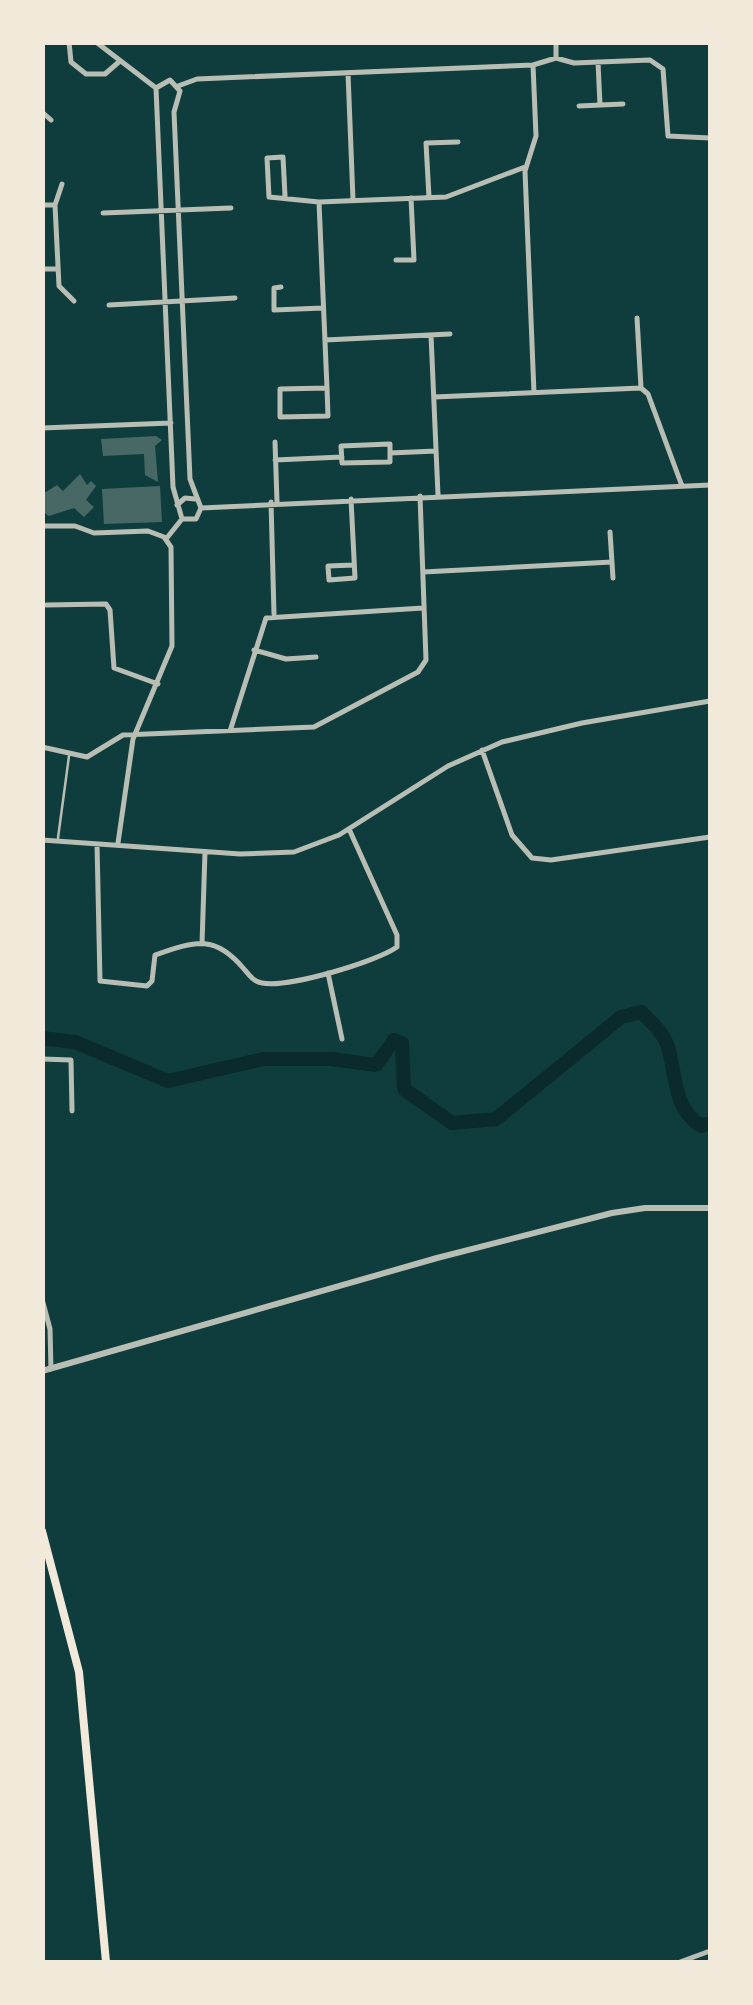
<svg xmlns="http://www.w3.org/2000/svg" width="753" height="2005" font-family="Bitter,serif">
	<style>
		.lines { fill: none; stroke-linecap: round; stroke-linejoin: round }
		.river { stroke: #0a2a2b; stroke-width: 14 }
		.building { fill: #486865 }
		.service { stroke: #b8beb3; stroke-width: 2.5 }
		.minor { stroke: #b8beb3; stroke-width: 5 }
		.tertiary { stroke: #b8beb3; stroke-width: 6 }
		.primary { stroke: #f1e9da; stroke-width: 8 }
	</style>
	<rect width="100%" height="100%" fill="#0f3d3e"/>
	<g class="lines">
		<path class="river" d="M42,1038L75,1042L168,1081L263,1059H331L376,1065L394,1040L402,1043L404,1089L452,1123L496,1119L621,1017L641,1012C651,1022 662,1031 667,1044C677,1074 672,1108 701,1126L710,1123"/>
	</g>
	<path class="building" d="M156,436L162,440L155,446L158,482L145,475L144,454L103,456L101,439Z
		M80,474L87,485L91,481L96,486L86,500L94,507L84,517L74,508L49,516L42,511V489L46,492L57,485L63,491Z
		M160,486L162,522L104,524L102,489Z"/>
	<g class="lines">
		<path class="service" d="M58,838L69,756"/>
		<path class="minor" d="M69,42L71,62L86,74H105L120,61
			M96,42L156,88
			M556,42V58
			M598,62L600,105
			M533,65L536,136L525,171L534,393
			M348,73L353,200
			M178,86L197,79L533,65L556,58L574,63L650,60L663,69L668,136L710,138
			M156,88L173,487L182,519H196L201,508
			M156,88L170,80L180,91L174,112L190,479L201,508
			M579,106L623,104
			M42,112L51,120
			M285,196L283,157L267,158L269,197L319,202L327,388L328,416L280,417V389L327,388
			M429,197L426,143L458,142
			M319,202L446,197L525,167
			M42,205H55L59,286L74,301
			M55,205L62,184
			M103,213L231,208
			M396,260H414L411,198
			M42,269H58
			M281,287L274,288V310L323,308
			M109,305L235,298
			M637,318L641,388L648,394L682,486
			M431,335L438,495
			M325,340L450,334
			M434,397L641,388
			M42,428L171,423
			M275,442L277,502
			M390,444V462L342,463L341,446Z
			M390,453L436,451
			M275,460L342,457
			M351,499L355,578L329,580L328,566L354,565
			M271,502L274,614
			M177,505L185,498L195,499
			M201,508L710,485
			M42,526H75L94,533L148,531L164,537L171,547L172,646L133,739L118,843
			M610,532L613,578
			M166,539L182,519
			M423,572L612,562
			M46,605L106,604L110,610L114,668L158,684
			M254,650L286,659L316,657
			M230,731L266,618L423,608
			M42,747L87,757L123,735L314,727L418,672L426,660L420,496
			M482,750L512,835L532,858L551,860L710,837
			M42,840L240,854L294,852L339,835L448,766L502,742L582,723L710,701
			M97,844L100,981L147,986L152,981L155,955C196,941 215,934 244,969C249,975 254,982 262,983C288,988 376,962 397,947V935L349,829
			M202,944L205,852
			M328,973L342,1039
			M42,1059L71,1060L72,1111
			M42,1299L50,1329L51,1369
			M680,1962L710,1951"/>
		<path class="tertiary" d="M42,1371L437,1258L612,1213L645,1208H710"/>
		<path class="primary" d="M42,1531L79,1672L106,1962"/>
	</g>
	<rect width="753" height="2005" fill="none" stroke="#f1e9da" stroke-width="90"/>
</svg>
